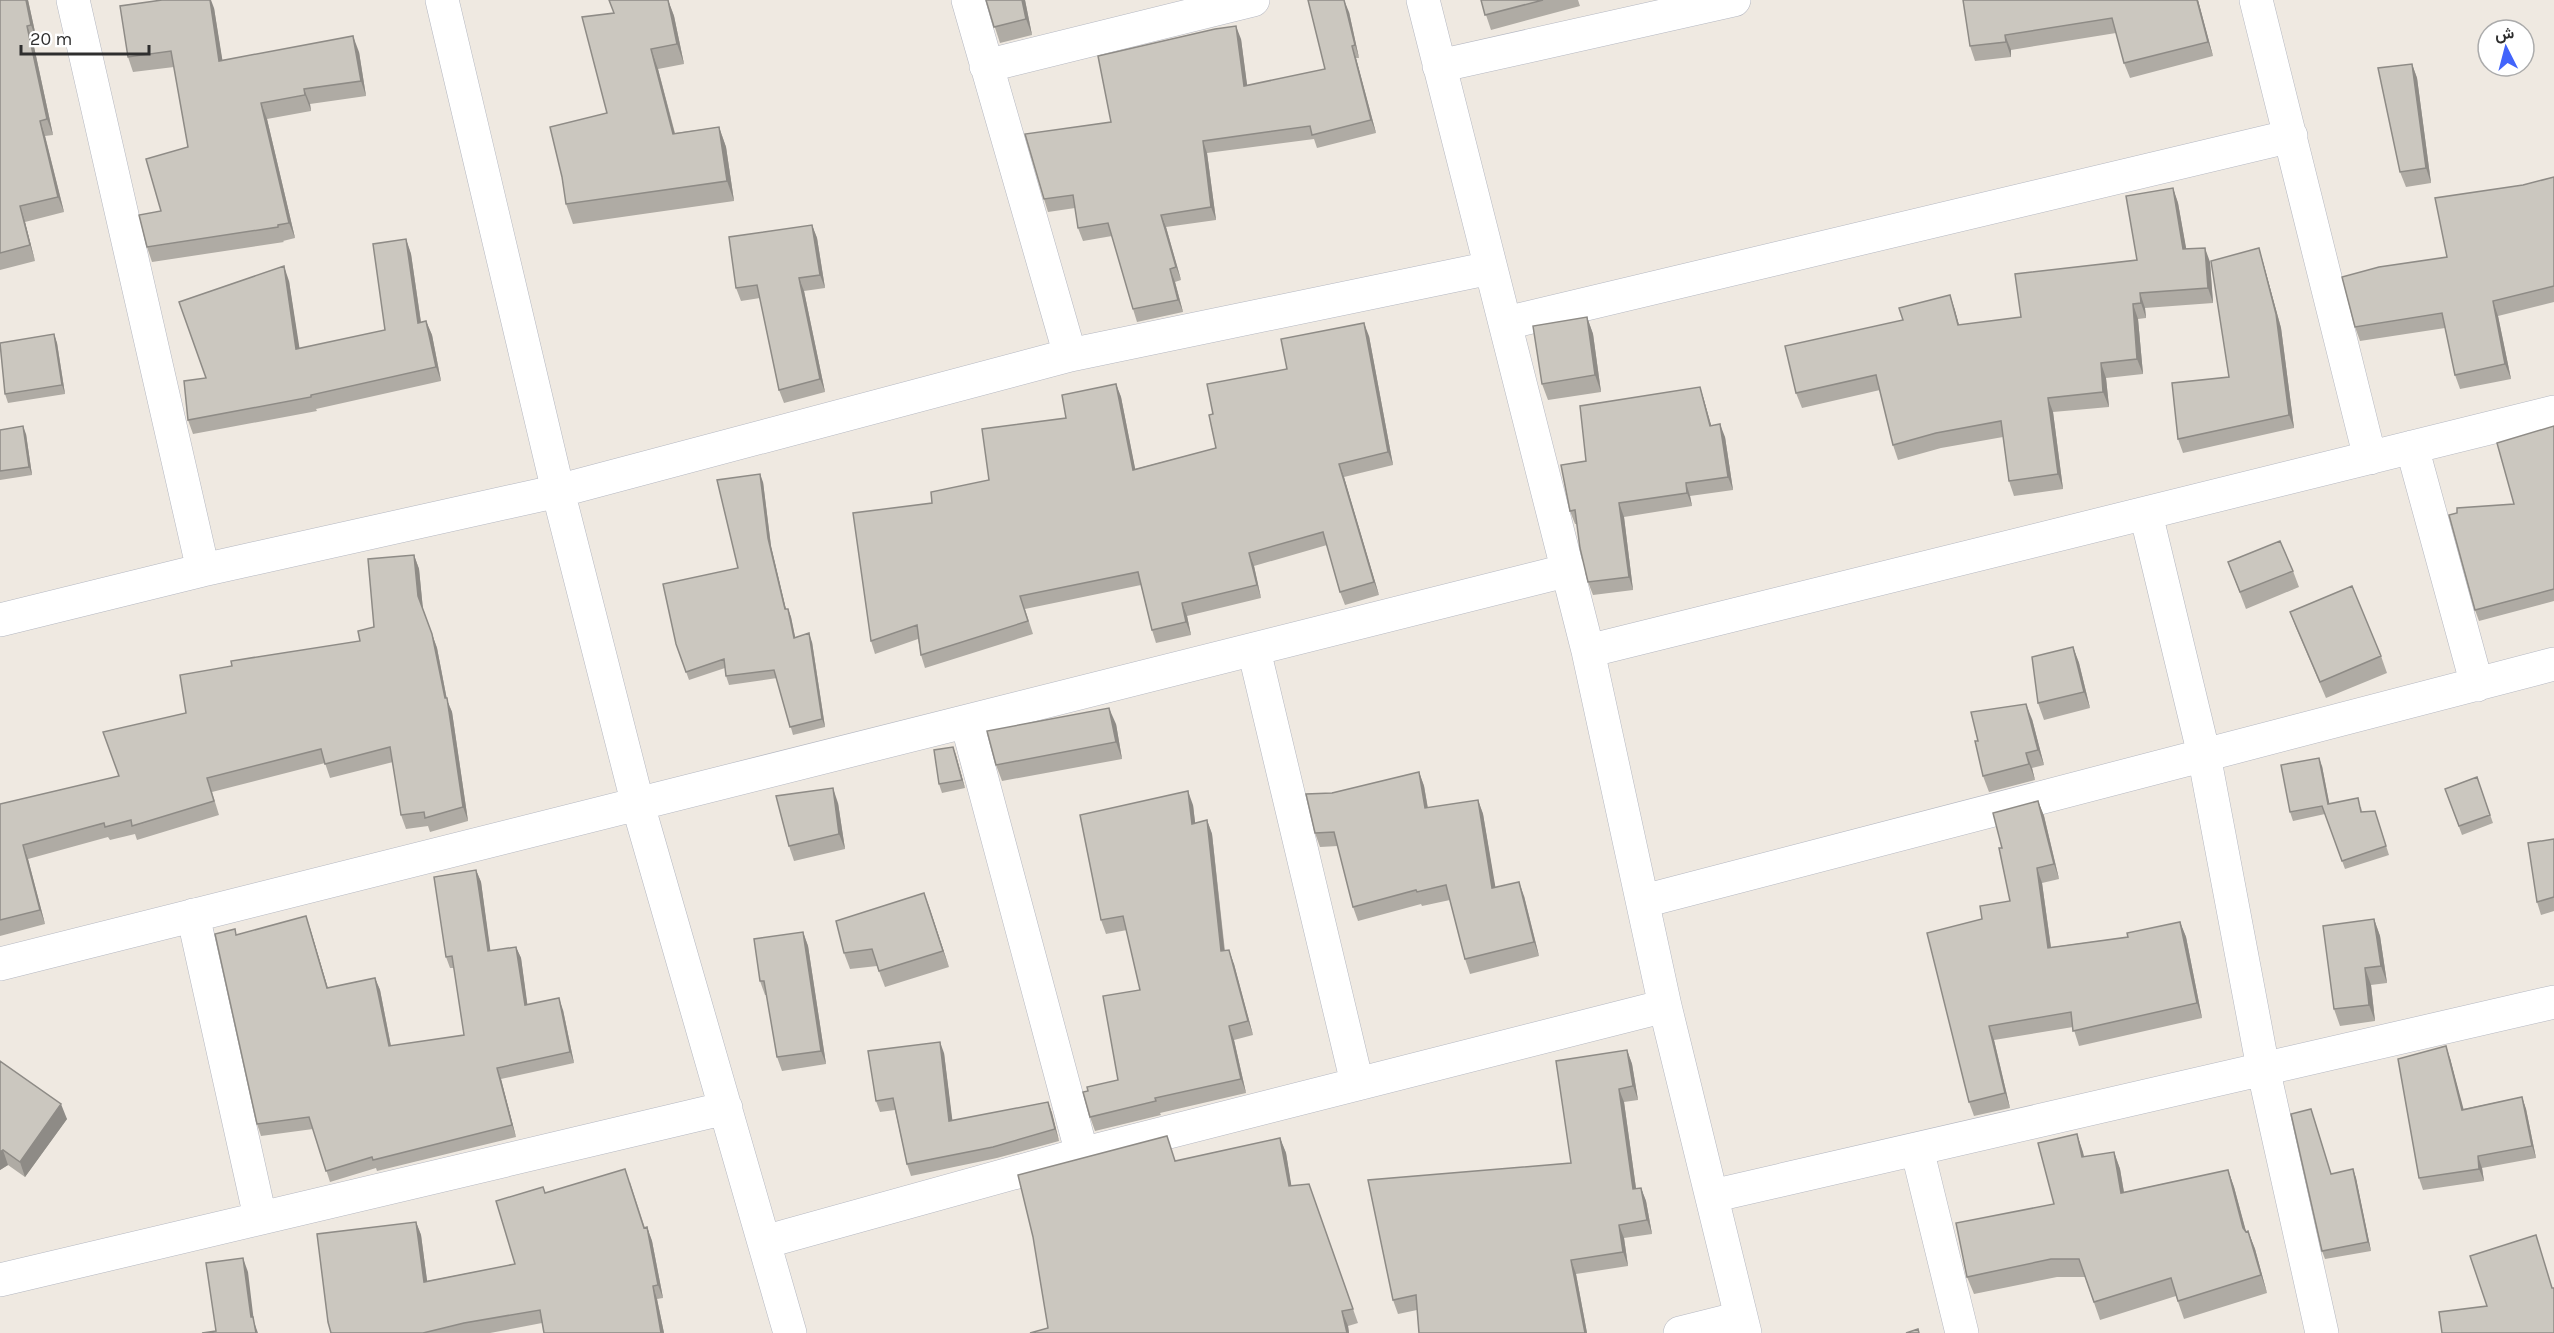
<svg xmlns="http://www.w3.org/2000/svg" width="2554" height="1333" font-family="Karla,Vazirmatn,sans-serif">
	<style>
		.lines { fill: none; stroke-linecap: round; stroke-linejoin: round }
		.minor-casing { stroke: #b4b7c1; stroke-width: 34 }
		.minor { stroke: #fff; stroke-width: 33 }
		.wall { fill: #afaba4 }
		.shaded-wall { fill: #8e8b86 }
		.building { fill: #cbc7bf; stroke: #8e8b86; stroke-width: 1.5 }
	</style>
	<rect width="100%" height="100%" fill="#efe9e1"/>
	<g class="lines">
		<defs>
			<path id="minor" d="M73,0L203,570
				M442,0L558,491L638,805L790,1333
				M968,0L1070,355
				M1423,0L1588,651L1665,1006L1745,1333
				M2256,0L2370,458
				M986,66L1253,0
				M1439,66L1734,0
				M1506,323L2291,136
				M2412,447L2477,685
				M2146,514L2204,755L2263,1068L2322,1333
				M0,620L203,570L558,491L1070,355L1490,268
				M1254,650L1357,1083
				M1588,651L2554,412
				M967,723L1082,1154
				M1644,901L2554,664
				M193,915L260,1217
				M0,964L1569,570
				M1917,1149L1962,1333
				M1712,1196L2554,1002
				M764,1242L1082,1154L1665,1006
				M0,1280L726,1108
				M1680,1333L1740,1318"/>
		</defs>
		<use href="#minor" class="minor-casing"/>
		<use href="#minor" class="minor"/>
	</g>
	<path class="wall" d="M0,0H28L37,41L33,42L53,135L45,136L64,212L25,222L35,261L0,270Z
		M609,0H668L674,16L684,64L658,69L675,133L719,127L726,147L734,201L573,224L566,204L562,177L607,113L614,13Z
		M986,0H1025L1032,35L1000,43Z
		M1481,0H1578L1580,6L1491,30Z
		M1963,0H2198L2213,56L2130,78L2124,63L2116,33L2011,50V57L1975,61L1970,46Z
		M214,8L222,60L359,52L366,96L310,104L311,111L267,119L295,238L283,241L284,242L152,262L147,247L188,147L174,67L133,72L128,57Z
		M1349,12L1359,58H1356L1376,133L1317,148L1314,139L1207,153L1216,220L1166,227L1181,280L1175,282L1183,312L1137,322L1133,309L1112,236L1083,241L1078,228L1075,208L1048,212L1044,199L1111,122L1241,39L1247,86L1325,69Z
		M2412,64L2417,78L2431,183L2406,187L2400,172Z
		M2554,177V302L2498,316L2511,379L2460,389L2455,375L2445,328L2360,341L2355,327L2447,257L2523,185Z
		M2173,188L2178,203L2186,249L2210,262L2213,303L2145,308L2146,318L2138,319L2143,374L2106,378L2109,407L2053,412L2063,489L2014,496L2009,481L2003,437L1941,448L1898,460L1893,445L1880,390L1802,408L1796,393L1903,320L1950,295L1959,325L2021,317L2137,260Z
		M812,225L817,238L825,288L804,291L825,392L784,403L779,390L760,298L741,301L736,288Z
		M406,239L411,254L421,322L426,321L432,335L441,381L316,409L317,411L193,434L188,420L206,378L289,281L299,349L385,330Z
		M2263,262L2281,328L2294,428L2183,453L2178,439L2229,377Z
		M1587,317L1593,334L1601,392L1548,400L1542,384Z
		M54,334L57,343L65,394L8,403L5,394Z
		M1369,336L1393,465L1344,477L1379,595L1345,605L1340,592L1327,545L1254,566L1261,598L1187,616L1191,635L1156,643L1152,630L1141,585L1025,609L1033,634L925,668L921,655L918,639L875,654L871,641L932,503L989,480L1066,418L1116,384L1121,397L1135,469L1216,448L1213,414L1287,369Z
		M1700,387L1704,400L1711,425L1725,437L1733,490L1690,496L1692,506L1624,517L1633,590L1593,595L1588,582L1577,524H1575L1570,511L1586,461Z
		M2554,426V601L2479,621L2475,610L2514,504Z
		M0,430L26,434L32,475L0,480Z
		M763,482L771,546L786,609H788L791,617L795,637L812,642L825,727L793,735L777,678L729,685L726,676L725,668L689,680L676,644L738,568Z
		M414,555L419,569L423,609L437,648L447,700L452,712L468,821L430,832L428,826L406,829L401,815L393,762L330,778L325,763L212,792L219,815L137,840L135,834L110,840L108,837L28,859L45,924L0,936V804L119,776L186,713L232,666L360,641L374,627Z
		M2228,562L2293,571L2299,587L2246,609Z
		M2290,612L2381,656L2387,673L2326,698L2296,628Z
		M2073,647L2079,663L2090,708L2044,720L2038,703Z
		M2032,719L2044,765L2032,768L2035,780L1989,792L1983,776L1978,741Z
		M1116,724L1122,759L1002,781L996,765Z
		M953,747L965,788L942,793L939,784Z
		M2322,766L2329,803L2361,807L2362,812L2375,811L2389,855L2345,869L2325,814L2293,821L2290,812Z
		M1419,772L1424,786L1428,808L1478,800L1483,814L1495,888L1524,896L1539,956L1470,974L1465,959L1450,900L1422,906L1421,904L1358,921L1353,907L1338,846L1320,847L1315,833L1332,793Z
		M2477,777L2493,823L2462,835L2445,789Z
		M2038,801L2044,816L2059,879L2042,883L2051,947L2128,937L2180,922L2186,937L2202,1018L2079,1046L2073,1027L1994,1040L2010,1108L1974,1116L1969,1102L1982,919L2010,901L2002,848Z
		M838,803L845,849L794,861L789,846Z
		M1193,805L1195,823L1207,820L1212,834L1225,951L1234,964L1253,1035L1234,1040L1246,1093L1160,1113L1161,1115L1095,1131L1090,1117L1088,1091L1118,1080L1140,990L1127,930L1106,934L1101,920Z
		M2554,839V911L2541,915L2537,902Z
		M476,870L481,882L490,951L516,947L521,958L527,1004L563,1010L574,1063L501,1079L516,1137L377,1171L376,1168L330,1182L313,1129L261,1136L257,1124L237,935L310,928L328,988L375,978L380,990L391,1046L464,1035L454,968H450L446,957Z
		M924,893L949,967L885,987L877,966L850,969L844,953Z
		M2374,919L2380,936L2387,983L2371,985L2375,1021L2340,1026L2334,1009Z
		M803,932L808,946L826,1064L782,1071L777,1057L767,995H765L760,981Z
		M1627,1050L1632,1064L1638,1100L1624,1102L1636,1188H1641L1646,1201L1652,1234L1624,1238L1628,1266L1576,1274L1587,1333H1419L1417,1310L1398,1314L1393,1300L1571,1163Z
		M944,1053L952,1121L1048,1102L1052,1113L1059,1141L997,1158L911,1176L907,1164L895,1110L880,1112L876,1101Z
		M2450,1058L2463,1109L2522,1097L2526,1109L2536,1158L2482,1168L2484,1181L2423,1190L2419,1178Z
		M0,1061L67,1119L25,1177L8,1165L0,1170Z
		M2314,1118L2331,1174L2353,1169L2356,1178L2371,1251L2325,1259L2322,1251Z
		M2077,1134L2084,1157L2114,1152L2120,1169L2124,1192L2228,1170L2234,1187L2246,1232L2248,1231L2255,1249L2267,1293L2184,1319L2176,1296L2100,1320L2085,1277H2057L1974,1294L1967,1277L2054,1204Z
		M1280,1138L1286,1153L1291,1186L1314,1199L1358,1323L1348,1326L1349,1333H1030L1048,1328L1175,1161Z
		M630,1182L645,1228L647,1227L652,1241L663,1298L657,1299L664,1333H544L542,1323L490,1333H331L416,1222L421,1235L427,1281L515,1264L545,1193Z"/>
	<path class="shaded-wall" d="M26,0H28L37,41L31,25Z
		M210,0H211L214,8L225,76L219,61Z
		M668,0L674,16L684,64L677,44Z
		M1022,0H1025L1032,35L1026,19Z
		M1344,0L1349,12L1359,58L1355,45Z
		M2197,0H2198L2213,56L2208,42Z
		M27,26L33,42L53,135L47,119Z
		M1236,26L1241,39L1249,99L1244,86Z
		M2005,35L2011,50V57L2006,42Z
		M353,36L359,52L366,96L361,81Z
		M1352,46L1356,58L1376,133L1371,120Z
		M651,49L658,69L680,154L673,134Z
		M2412,64L2417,78L2431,183L2426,168Z
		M304,89L310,104L311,111L305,95Z
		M261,103L267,119L295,238L289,223Z
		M40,121L45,136L64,212L58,197Z
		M719,127L726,147L734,201L727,181Z
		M1203,141L1207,153L1216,220L1211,207Z
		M2173,188L2178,203L2189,264L2183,249Z
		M20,206L25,222L35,261L30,245Z
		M1161,215L1166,227L1181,280L1176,267Z
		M812,225L817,238L825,288L820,275Z
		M406,239L411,254L423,337L418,323Z
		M2205,248L2210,262L2213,303L2208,288Z
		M2259,248L2263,262L2281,328L2294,428L2289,415Z
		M284,266L289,281L302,364L296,349Z
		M1170,269L1175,282L1183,312L1178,300Z
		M799,278L804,291L825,392L820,379Z
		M2140,293L2145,308L2146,318L2141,303Z
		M1950,295L1955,310L1963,340L1958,325Z
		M2493,301L2498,316L2511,379L2505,364Z
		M2133,304L2138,319L2143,374L2137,359Z
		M1587,317L1593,334L1601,392L1595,375Z
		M426,321L432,335L441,381L436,367Z
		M1364,323L1369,336L1393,465L1388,452Z
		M54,334L57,343L65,394L62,385Z
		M2101,363L2106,378L2109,407L2103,392Z
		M1116,384L1121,397L1138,483L1133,470Z
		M1700,387L1704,400L1715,439L1710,426Z
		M2048,398L2053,412L2063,489L2058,474Z
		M1720,424L1725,437L1733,490L1728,477Z
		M23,426L26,434L32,475L29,467Z
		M1339,464L1344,477L1379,595L1374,582Z
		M760,474L763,482L771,546L788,618L785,609L768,538Z
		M1686,483L1690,496L1692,506L1687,493Z
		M1619,503L1624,517L1633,590L1629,577Z
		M1249,553L1254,566L1261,598L1257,585Z
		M414,555L419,569L423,610L418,596Z
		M1182,603L1187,616L1191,635L1186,622Z
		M788,609L791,617L797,646L794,638Z
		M809,633L812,642L825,727L822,719Z
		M432,634L437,648L447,700L452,712L468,821L463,807L445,698Z
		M2073,647L2079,663L2090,708L2084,692Z
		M2026,704L2032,719L2044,765L2038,750Z
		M1109,708L1116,724L1122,759L1116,742Z
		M953,747L956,755L965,788L962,780Z
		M2026,753L2032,768L2035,780L2029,764Z
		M2319,758L2322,766L2331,812L2328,804Z
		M1419,772L1424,786L1430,822L1425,808Z
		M833,788L838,803L845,849L839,834Z
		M1188,791L1193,805L1197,838L1192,824Z
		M1478,800L1483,814L1498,902L1492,888Z
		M2038,801L2044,816L2059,879L2054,864Z
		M1207,820L1212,834L1226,966L1221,951Z
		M23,845L28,859L45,924L40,910Z
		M2037,868L2042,883L2053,963L2048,948Z
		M476,870L481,882L492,962L488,951Z
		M1519,882L1524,896L1539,956L1534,942Z
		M924,893L930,909L949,967L943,951Z
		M306,916L310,928L331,999L327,988Z
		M2374,919L2380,936L2387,983L2381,966Z
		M2180,922L2186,937L2202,1018L2197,1003Z
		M803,932L808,946L826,1064L821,1051Z
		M516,947L521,958L529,1016L525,1005Z
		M1229,950L1234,964L1253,1035L1248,1021Z
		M2365,968L2371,985L2375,1021L2369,1005Z
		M375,978L380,990L393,1057L389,1046Z
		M559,998L563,1010L574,1063L570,1052Z
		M1229,1026L1234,1040L1246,1093L1241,1079Z
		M1989,1026L1994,1040L2010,1108L2005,1093Z
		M940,1042L944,1053L954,1133L949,1121Z
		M2446,1046L2450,1058L2467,1122L2462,1110Z
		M1627,1050L1632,1064L1638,1100L1633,1086Z
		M497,1068L501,1079L516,1137L512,1125Z
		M1619,1089L1624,1102L1638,1203L1633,1189Z
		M2522,1097L2526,1109L2536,1158L2532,1146Z
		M1048,1102L1052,1113L1059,1141L1055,1129Z
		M61,1104L67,1119L25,1177L20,1162Z
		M2077,1134L2083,1152L2088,1175L2082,1157Z
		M1280,1138L1286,1153L1294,1201L1289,1186Z
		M3,1150L8,1165L0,1170V1152Z
		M2114,1152L2120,1169L2127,1211L2121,1193Z
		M2478,1156L2482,1168L2484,1181L2479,1169Z
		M2353,1169L2356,1178L2371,1251L2368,1242Z
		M2228,1170L2234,1187L2250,1246L2243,1228Z
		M1641,1188L1646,1201L1652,1234L1647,1220Z
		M416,1222L421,1235L429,1295L424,1282Z
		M1619,1225L1624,1238L1628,1266L1623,1252Z
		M647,1227L652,1241L663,1298L658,1285Z
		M2248,1231L2255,1249L2267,1293L2261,1275Z
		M243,1258L248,1272L254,1322L258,1333H256L251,1317Z
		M1571,1260L1576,1274L1587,1333H1585Z
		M653,1286L657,1299L664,1333H661Z
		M1342,1311L1348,1326L1349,1333H1347Z"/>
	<path class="building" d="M0,0H26L31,25L27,26L47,119L40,121L58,197L20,206L30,245L0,253Z
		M162,0H210L219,61L353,36L361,81L304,89L305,95L261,103L289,223L278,225V227L147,247L139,215L161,211L146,159L188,147L171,51L128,57L120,6Z
		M609,0H668L677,44L651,49L673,134L719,127L727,181L566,204L562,177L550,127L607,113L582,17L614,13Z
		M986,0H1022L1026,19L994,27Z
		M1308,0H1344L1355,45L1352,46L1371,120L1312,135L1310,126L1203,141L1211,207L1161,215L1176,267L1170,269L1178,300L1133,309L1108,223L1078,228L1073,195L1044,199L1025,134L1111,122L1098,56L1215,29L1236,26L1244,86L1325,69Z
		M1481,0H1543L1485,15Z
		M1963,0H2197L2208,42L2124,63L2112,18L2005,35L2006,42L1970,46Z
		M2412,64L2426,168L2400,172L2378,68Z
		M2554,177V286L2493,301L2505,364L2455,375L2442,313L2355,327L2342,277L2379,267L2447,257L2435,198L2523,185Z
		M2173,188L2183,249L2205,248L2208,288L2140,293L2141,303L2133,304L2137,359L2101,363L2103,392L2048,398L2058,474L2009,481L2001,421L1936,433L1893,445L1876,375L1796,393L1785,346L1903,320L1899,308L1950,295L1958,325L2021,317L2015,274L2137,260L2126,196Z
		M812,225L820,275L799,278L820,379L779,390L757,285L736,288L729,237Z
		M406,239L418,323L426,321L436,367L311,395V397L188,420L184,381L206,378L179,302L284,266L296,349L385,330L373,244Z
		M2259,248L2276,314L2289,415L2178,439L2172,383L2229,377L2211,261Z
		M1587,317L1595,375L1542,384L1533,326Z
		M1364,323L1388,452L1339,464L1374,582L1340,592L1323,532L1249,553L1257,585L1182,603L1186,622L1152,630L1138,572L1020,596L1028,621L921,655L917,625L871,641L853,513L932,503L931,492L989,480L982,429L1066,418L1062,395L1116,384L1133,470L1216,448L1209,415L1213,414L1207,384L1287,369L1281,339Z
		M54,334L62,385L5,394L0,343Z
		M1700,387L1710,426L1720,424L1728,477L1686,483L1687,493L1619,503L1629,577L1588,582L1580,548L1575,510L1570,511L1561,465L1586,461L1580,406Z
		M23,426L29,467L0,471V430Z
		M2554,426V589L2475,610L2449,515L2457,513V508L2514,504L2497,443Z
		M760,474L768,538L785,609H788L794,638L809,633L822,719L790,727L774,670L726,676L724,659L686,672L676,644L663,584L738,568L717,480Z
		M2280,541L2293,571L2240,592L2228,562Z
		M414,555L418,596L432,634L445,698H447L463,807L425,818L424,812L401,815L390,747L325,764L321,749L207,778L214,801L132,826L131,820L105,827L104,823L23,845L40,910L0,920V804L119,776L103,732L186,713L180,675L232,666L231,661L360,641L358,631L374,627L368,559Z
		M2352,586L2381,656L2320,682L2290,612Z
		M2073,647L2084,692L2038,703L2032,657Z
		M2026,704L2038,750L2026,753L2029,764L1983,776L1975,741H1978L1971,712Z
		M1109,708L1116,742L996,765L987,731Z
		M953,747L962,780L939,784L934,750Z
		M2319,758L2328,804L2358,798L2361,812L2375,811L2386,846L2342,861L2322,806L2290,812L2281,765Z
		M1419,772L1425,808L1478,800L1492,888L1519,882L1534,942L1465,959L1446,885L1417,892L1416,890L1353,907L1334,832L1315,833L1306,794L1332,793Z
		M2477,777L2490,815L2459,826L2445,789Z
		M833,788L839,834L789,846L776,796Z
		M1188,791L1192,824L1207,820L1221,951L1229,950L1248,1021L1229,1026L1241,1079L1155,1098L1156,1101L1090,1117L1083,1092L1088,1091L1087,1087L1118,1080L1103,996L1140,990L1123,916L1101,920L1080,815Z
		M2038,801L2054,864L2037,868L2048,948L2128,937L2127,933L2180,922L2197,1003L2073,1031L2071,1012L1989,1026L2005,1093L1969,1102L1927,933L1982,919L1980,906L2010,901L1999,848H2002L1993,813Z
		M2554,839V897L2537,902L2528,843Z
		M476,870L488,951L516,947L525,1005L559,998L570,1052L497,1068L512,1125L373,1160L372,1157L326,1171L309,1117L257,1124L215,934L235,929L236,935L306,916L327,988L375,978L389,1046L464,1035L452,956L446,957L434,877Z
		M924,893L943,951L879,971L872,949L844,953L836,921Z
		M2374,919L2381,966L2365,968L2369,1005L2334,1009L2323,926Z
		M803,932L821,1051L777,1057L764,981H760L754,939Z
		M940,1042L949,1121L1048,1102L1055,1129L993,1147L907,1164L893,1098L876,1101L868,1051Z
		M2446,1046L2462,1110L2522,1097L2532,1146L2478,1156L2479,1169L2419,1178L2398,1059Z
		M1627,1050L1633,1086L1619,1089L1633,1189L1641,1188L1647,1220L1619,1225L1623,1252L1571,1260L1585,1333H1419L1416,1295L1393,1300L1368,1180L1571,1163L1556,1061Z
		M0,1061L61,1104L20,1162L3,1150L0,1152Z
		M2311,1109L2331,1174L2353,1169L2368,1242L2322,1251L2291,1114Z
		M2077,1134L2082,1157L2114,1152L2121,1193L2228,1170L2243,1228L2246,1232L2248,1231L2261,1275L2178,1301L2171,1278L2094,1302L2079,1259H2051L1967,1277L1956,1223L2054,1204L2038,1143Z
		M1167,1136L1175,1161L1280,1138L1289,1186L1309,1184L1353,1309L1342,1311L1347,1333H1030L1048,1328L1033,1237L1018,1175Z
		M625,1169L644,1228L647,1227L658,1285L653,1286L661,1333H544L540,1310L464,1323L423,1333H331L328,1322L317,1234L416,1222L424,1282L515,1264L496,1201L543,1187L545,1193Z
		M2536,1235L2552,1288H2554V1333H2442L2439,1312L2487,1306L2470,1256Z
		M243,1258L251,1317H253L256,1333H202L216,1331L206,1263Z
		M1918,1329L1919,1333H1906Z"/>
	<g transform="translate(2506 48) rotate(354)"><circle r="28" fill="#ffffff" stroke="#ababab" stroke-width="1.5"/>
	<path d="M0-4.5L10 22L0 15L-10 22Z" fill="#4264fb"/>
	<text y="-9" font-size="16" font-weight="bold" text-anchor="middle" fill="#2e2e2e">ش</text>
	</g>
	<path d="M21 45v9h128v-9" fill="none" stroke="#2e2e2e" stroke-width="3"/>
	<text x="30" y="45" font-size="18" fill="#2e2e2e" stroke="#ffffff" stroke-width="4.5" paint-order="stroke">20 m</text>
</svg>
